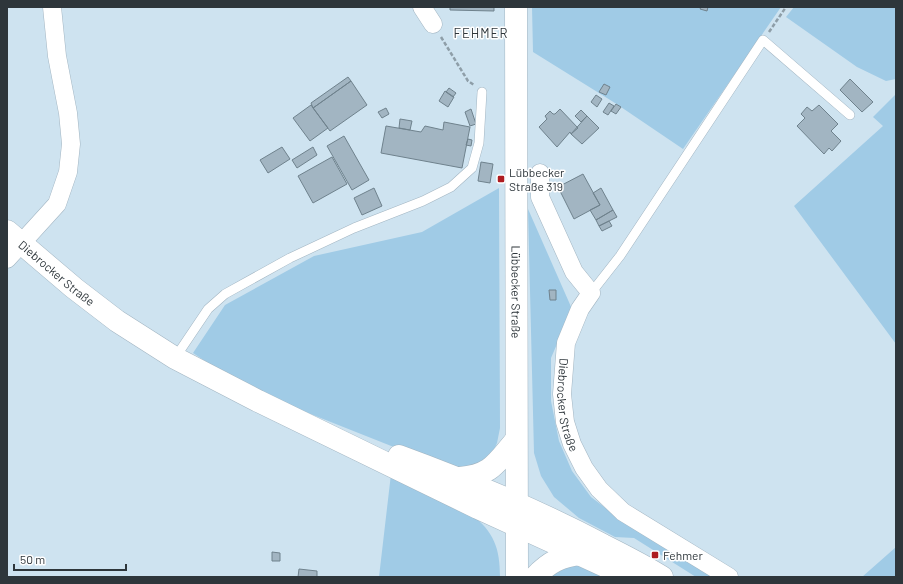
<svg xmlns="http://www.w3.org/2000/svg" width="903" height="584" font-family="Barlow,sans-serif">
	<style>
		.green { fill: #a0cbe6 }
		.building { fill: #a2b5c2; stroke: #6f828d }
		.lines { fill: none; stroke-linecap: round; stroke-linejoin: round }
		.lane-casing { stroke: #a2b5c2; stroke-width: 10 }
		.street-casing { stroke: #a2b5c2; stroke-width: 19 }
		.secondary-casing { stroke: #a2b5c2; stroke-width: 23 }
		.path { stroke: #8e9ea8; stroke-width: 2.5; stroke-dasharray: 4 2; stroke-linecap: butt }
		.lane { stroke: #fff; stroke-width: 9 }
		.street { stroke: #fff; stroke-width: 18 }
		.secondary { stroke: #fff; stroke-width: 22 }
		.poi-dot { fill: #ae1c20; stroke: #fff; stroke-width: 1.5 }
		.labels { text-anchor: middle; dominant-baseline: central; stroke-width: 3; stroke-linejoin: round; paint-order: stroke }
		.poi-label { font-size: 12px; fill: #2e363b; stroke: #fff; text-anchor: start }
		.street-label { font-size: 12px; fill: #2e363b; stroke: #fff }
		.neighbourhood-label { font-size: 13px; letter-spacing: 1px; fill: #2e363b; stroke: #fff }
	</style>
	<rect width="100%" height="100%" fill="#cee3f0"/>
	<path class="green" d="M532,7H781L683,149L615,103L533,52Z
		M794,7H896V79L886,81L857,67L786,17Z
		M896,94V344L794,206L883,126L873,117Z
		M499,188L500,428L497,443L492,454L486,461L467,469L429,461L298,409L217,369L193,353L225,305L314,256L422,232Z
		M528,209L572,309L551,358V401L559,441L572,471L591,497L624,522L714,577H696L634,538L615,537L579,518L554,497L541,476L534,453Z
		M391,474L471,514C494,532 500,548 500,577H379Z
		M896,547V577H862Z
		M572,564L588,566L608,577H545Z"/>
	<path class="building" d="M450,7H494V11L450,10Z
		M701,7H708L707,11L700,9Z
		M348,77L351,81L313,108L311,103Z
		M850,79L873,102L862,112L840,90Z
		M351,81L367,105L330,131L313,108Z
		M604,84L610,87L606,95L599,92Z
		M449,88L456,93L453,97L446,92Z
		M445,91L454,97L448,107L439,101Z
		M596,95L602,99L597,107L591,102Z
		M609,103L614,106L608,115L603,112Z
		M616,104L621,107L616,114L611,111Z
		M311,105L328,128L310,141L293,118Z
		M819,105L838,124L831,131L841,141L832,151L829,148L824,154L797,126L805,118L801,114L807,107L812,111Z
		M386,108L389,114L382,118L378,112Z
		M471,109L476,124L470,126L465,112Z
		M560,109L578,128L571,134L570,132L557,147L539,127L547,119L545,116L550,111L553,114H555Z
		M581,110L587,116L581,122L575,116Z
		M587,116L599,128L582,144L571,134Z
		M400,119L412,121L410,130L399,128Z
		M444,122L470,127L462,168L381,153L386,126L421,132L425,126L443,130Z
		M344,136L369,180L352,190L327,146Z
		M468,139L472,140L471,146L466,145Z
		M282,147L290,159L268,173L260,160Z
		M313,147L317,155L297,168L292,160Z
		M332,157L347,184L313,203L298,176Z
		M481,162L493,164L490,183L478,181Z
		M583,174L600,205L574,219L558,187Z
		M374,188L382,206L362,215L354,198Z
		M601,188L613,210L596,220L590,210L600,205L593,193Z
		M613,210L617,217L599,226L596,220Z
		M609,221L612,226L602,231L599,226Z
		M549,290H556V300H550Z
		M272,552L280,553V561H272Z
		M299,569L317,571V577H298Z"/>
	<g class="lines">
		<defs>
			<path id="lane" d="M591,293L620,256L763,40L850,115
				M175,358L208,309L225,294L290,258L354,228L423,201L451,187L472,168L479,143L482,92"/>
			<g id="street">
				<path d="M422,7L433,24"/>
				<path id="s1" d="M540,173V197L574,272L591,293L580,309L566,343L562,394L565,422L572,444L584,468L599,489L623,512L729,577"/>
				<path d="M7,259L57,204L68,172L71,144L68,113L57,56L52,7"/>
			</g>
			<g id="secondary">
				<path id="s2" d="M516,7L517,577"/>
				<path id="s3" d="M7,231L74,288L117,321L175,358L258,401L478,508L629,577"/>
				<path d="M399,456C470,482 537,510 603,545C623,555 643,565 662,577"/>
				<path d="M460,478C492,475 496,463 516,440"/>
				<path d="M535,577C549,562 561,556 581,554"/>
			</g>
		</defs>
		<use href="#lane" class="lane-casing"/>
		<use href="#street" class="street-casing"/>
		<use href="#secondary" class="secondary-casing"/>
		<path class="path" d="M769,32L786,7
			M441,37L468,81L474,85"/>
		<use href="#lane" class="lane"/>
		<use href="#street" class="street"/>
		<use href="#secondary" class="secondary"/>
	</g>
	<g class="poi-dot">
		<rect x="497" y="175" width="8" height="8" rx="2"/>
		<rect x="651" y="551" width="8" height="8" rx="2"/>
	</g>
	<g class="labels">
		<g class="poi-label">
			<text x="509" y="172">Lübbecker<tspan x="509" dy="14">Straße 319</tspan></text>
			<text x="663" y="555">Fehmer</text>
		</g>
		<g class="street-label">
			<text stroke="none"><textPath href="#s3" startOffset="65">Diebrocker Straße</textPath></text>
			<text stroke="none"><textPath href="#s2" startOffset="285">Lübbecker Straße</textPath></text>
			<text stroke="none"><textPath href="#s1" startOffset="252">Diebrocker Straße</textPath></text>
		</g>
		<g class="neighbourhood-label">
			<text x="481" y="33">FEHMER</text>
		</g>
	</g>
	<rect width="903" height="584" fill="none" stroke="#2e363b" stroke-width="16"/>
	<path d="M14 564v6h112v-6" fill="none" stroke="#2e363b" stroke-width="2"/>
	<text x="20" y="564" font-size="12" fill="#2e363b" stroke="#ffffff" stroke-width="3" paint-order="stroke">50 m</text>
</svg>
